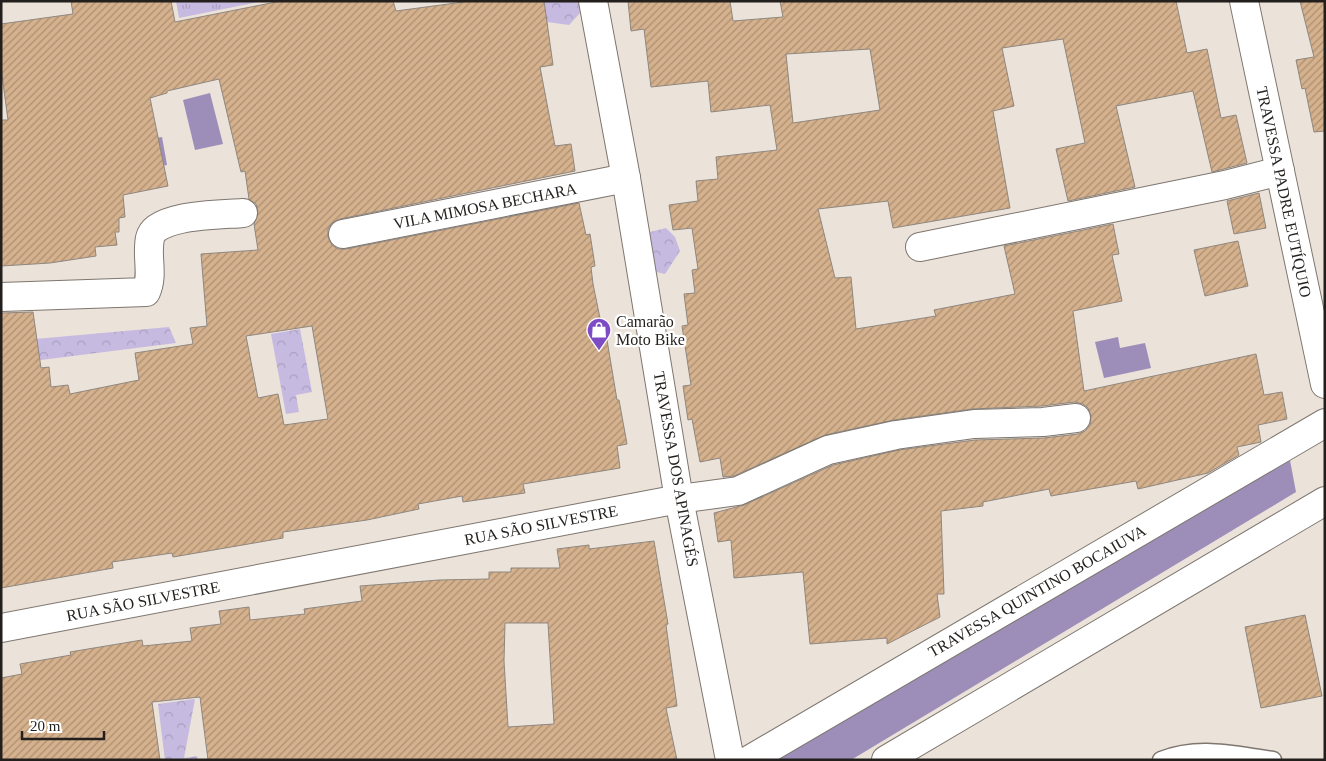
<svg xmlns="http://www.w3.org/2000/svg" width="1326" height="761" font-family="Georgia,serif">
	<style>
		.grass { fill: url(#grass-tufts) }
		.forest { fill: url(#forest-crowns) }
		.water { fill: #9c8eb9 }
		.building { fill: url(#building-hatch); stroke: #8f877f; fill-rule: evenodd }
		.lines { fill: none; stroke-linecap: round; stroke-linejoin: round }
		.service-casing { stroke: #7e766f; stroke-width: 19 }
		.minor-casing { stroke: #7e766f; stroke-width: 30 }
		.tertiary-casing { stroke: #7e766f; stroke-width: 30 }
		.secondary-casing { stroke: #7e766f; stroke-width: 30 }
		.service { stroke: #fff; stroke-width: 16 }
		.minor { stroke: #fff; stroke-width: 28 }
		.tertiary { stroke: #fff; stroke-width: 28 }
		.secondary { stroke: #fff; stroke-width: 28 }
		.labels { text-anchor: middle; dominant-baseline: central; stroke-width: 4.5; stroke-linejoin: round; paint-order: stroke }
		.street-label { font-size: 16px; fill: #221f1c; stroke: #fff }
		.poi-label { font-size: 16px; fill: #221f1c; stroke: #fff; text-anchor: start }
	</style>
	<defs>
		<pattern id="grass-tufts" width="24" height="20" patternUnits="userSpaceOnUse" patternTransform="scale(1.25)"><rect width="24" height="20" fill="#c6bae1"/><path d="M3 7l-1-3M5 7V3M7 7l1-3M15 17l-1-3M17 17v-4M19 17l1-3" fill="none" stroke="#aa9fc0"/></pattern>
		<pattern id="forest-crowns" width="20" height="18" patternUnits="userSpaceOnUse" patternTransform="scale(1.25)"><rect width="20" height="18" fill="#c6bae1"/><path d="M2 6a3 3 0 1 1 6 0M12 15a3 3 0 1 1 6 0" fill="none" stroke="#aa9fc0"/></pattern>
		<pattern id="building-hatch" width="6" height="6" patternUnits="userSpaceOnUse" patternTransform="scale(1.25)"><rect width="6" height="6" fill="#d5b18d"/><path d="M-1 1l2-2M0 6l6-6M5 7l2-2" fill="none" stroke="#ac8f72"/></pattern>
	</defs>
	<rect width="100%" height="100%" fill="#ebe2d9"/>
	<path class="grass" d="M176,1H263L179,18Z"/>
	<path class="forest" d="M544,1H578L580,13L569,25L547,22Z
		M666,228L675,237L680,251L665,274L648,270L646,233Z
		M169,327L176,343L1,365L13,341Z
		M300,329L312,392L296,395L299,412L286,414L271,334Z
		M195,699L184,758L197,756L198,760H165L158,704Z"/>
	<path class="water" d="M210,93L223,144L195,150L183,100Z
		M162,137L167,165L149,168L144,140Z
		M1118,337L1120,348L1145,343L1151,368L1104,378L1095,342Z
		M1289,455L1296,492L851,760H772Z"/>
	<path class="building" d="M71,1H171L175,22L281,1H393L396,11L471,1H544L553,65L540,67L555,146L571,144L575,171L340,219L332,223L328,229V237L332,245L338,249H346L579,203L586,235L590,234L595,266L591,267L593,284L602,328H605L617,400H619L627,444L617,446L620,468L523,484L525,493L463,502L462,496L418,504L419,509L367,520L283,532V538L173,557L172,553L112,562L113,568L1,588V313L33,312L41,368L49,367L51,387L68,385L70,394L139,380L135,353L193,344L190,328L207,326L201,254L258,250L254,224L258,211L256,204L249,199L245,171L241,172L219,79L167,91V93L150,98L168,186L123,195L125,217L119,218V232H115L117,245L95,247L96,256L50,263L1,266V120H8L1,68V24L73,14ZM312,326L328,419L284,425L278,394L258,398L246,336Z
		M628,1H730L733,21L783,17L780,1H1176L1187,53L1207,49L1221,118L1236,115L1247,163L1212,172L1193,91L1116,106L1135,187L1068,201L1056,149L1085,143L1063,39L1002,48L1014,106L993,111L1010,208L893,228L888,201L818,209L835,278L851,277L856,329L936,316L934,310L1015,294L1004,246L1113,224L1119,254L1112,255L1122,301L1073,311L1084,391L1256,354L1264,395L1282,392L1287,419L1258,425L1261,442L1237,447L1239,455L1208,473L1138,489L1136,481L1051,496L1049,489L983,502V506L941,511L944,594H937L940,617L887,644V638L810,644L803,572L734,578L731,540L718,542L714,513L744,505L833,465L899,450L975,440L1044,438L1078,434L1085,431L1090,425L1091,416L1088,408L1083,404L1075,402L1042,406L972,409L894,420L825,435L734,476L723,477L720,458L700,462L692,419L688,420L683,386L691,385L682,326L688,325L684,294L695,293L692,270L698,269L692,228L673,230L669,205L698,201L696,181L718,179L716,157L777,150L770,105L711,112L708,81L651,87L644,29L631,31ZM870,49L880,110L793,123L786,54Z
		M1300,1H1325V131L1314,132L1305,88L1302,89L1296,60L1314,57Z
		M1259,193L1266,228L1234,234L1227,201Z
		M1238,241L1248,286L1205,296L1194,250Z
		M654,541L668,624L666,625L677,706L666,708L677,760H208L200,697L152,702L160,760H1V678L22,674L20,664L71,655L70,652L142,640L143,646L192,641L190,628L221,624L219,611L249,607L250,620L305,614L304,609L362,601L360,586L439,580L489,579V572H511V568H560L557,549L589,545V549ZM505,623H548L554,724L508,727L504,661Z
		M1305,615L1322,696L1261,708L1245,627Z"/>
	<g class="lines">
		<defs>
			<path id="service" d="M1161,760C1200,745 1234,755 1273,760"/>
			<path id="minor" d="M343,234L626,178
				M920,247L1225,185L1280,171
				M1,297L146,292C154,274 146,257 150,238C155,214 222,215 243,213
				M1,628L679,499L738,491L828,450L896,435L974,424L1043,422L1076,418
				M749,760L1325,423
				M886,760L1325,501"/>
			<path id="tertiary" d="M593,1L626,178L679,499L730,760"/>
			<path id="secondary" d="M1244,1L1325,384"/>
		</defs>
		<use href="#service" class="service-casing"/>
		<use href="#minor" class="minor-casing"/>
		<use href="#tertiary" class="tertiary-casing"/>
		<use href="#secondary" class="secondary-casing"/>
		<use href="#service" class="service"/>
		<use href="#minor" class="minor"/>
		<use href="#tertiary" class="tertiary"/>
		<use href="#secondary" class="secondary"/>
	</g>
	<defs>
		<symbol id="shop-pin" viewBox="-11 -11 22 30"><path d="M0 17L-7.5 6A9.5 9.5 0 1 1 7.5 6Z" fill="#7d4cc4" stroke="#fff"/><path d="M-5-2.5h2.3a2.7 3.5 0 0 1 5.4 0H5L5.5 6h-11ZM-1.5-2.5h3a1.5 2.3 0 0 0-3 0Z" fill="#fff"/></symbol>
	</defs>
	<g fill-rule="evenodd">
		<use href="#shop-pin" x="585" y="316" width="28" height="38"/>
	</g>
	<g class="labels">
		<g class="street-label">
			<text transform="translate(1284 192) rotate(78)">TRAVESSA PADRE EUTÍQUIO</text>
			<text transform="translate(485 206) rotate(-11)">VILA MIMOSA BECHARA</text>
			<text transform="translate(676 469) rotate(80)">TRAVESSA DOS APINAGÉS</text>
			<text transform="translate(541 525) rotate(-11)">RUA SÃO SILVESTRE</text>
			<text transform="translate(1037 591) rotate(-30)">TRAVESSA QUINTINO BOCAIUVA</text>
			<text transform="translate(143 601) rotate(-11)">RUA SÃO SILVESTRE</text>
		</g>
		<g class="poi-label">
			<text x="616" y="321">Camarão<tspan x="616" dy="18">Moto Bike</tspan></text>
		</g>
	</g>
	<rect width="1326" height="761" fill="none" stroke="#221f1c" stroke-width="5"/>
	<path d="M22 731v8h82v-8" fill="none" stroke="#221f1c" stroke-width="2.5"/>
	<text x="30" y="731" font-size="15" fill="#221f1c" stroke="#ffffff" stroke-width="4" paint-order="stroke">20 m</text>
</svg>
